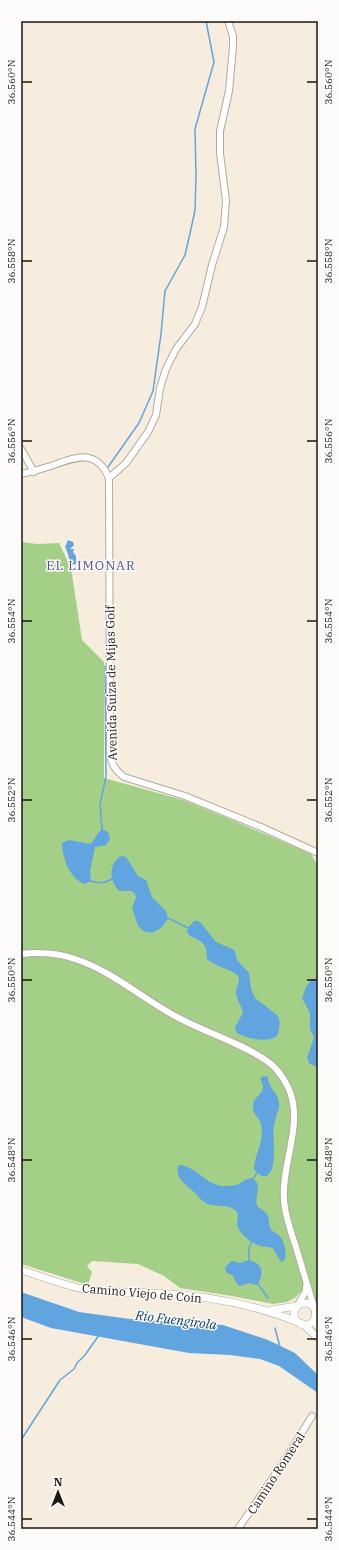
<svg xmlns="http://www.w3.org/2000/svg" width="339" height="1550" font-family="'IBM Plex Serif',serif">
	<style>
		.green { fill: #a4cf87 }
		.water { fill: #60a5df }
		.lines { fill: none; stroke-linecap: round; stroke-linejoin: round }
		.stream { stroke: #60a5df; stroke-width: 1.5 }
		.minor-casing { stroke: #b3aa9d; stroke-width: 8 }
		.tertiary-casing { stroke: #b3aa9d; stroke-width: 8 }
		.minor { stroke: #fff; stroke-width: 6 }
		.tertiary { stroke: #fff; stroke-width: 7 }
		.ticks { fill: none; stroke: #1a1612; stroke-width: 1.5 }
		.labels { text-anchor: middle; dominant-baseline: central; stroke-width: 3; stroke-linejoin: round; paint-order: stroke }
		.street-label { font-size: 12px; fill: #1a1612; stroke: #fdfbf9 }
		.neighbourhood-label { font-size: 13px; letter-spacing: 1px; fill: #4e4f8d; stroke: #fdfbf9 }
		.water-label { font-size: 13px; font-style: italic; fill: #063d63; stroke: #fdfbf9 }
		.neatline { fill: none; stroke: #1a1612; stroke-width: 1.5 }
		.ticks-label { font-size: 10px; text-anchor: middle; fill: #1a1612 }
	</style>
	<rect width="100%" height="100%" fill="#f7eddf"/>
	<path class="green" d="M21,542L37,544L59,543L71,568L82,640L104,662V778L183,800L230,819L311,854L318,866V1303L313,1296L303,1289L295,1298L287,1302L273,1304L232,1296L180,1288L164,1276L138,1264L92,1261L87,1266L92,1272L88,1285L21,1264Z"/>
	<path class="water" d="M68,540L73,542L74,545L70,549H74L73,552L76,556V564L71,565L67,551L65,547Z
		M102,829L108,832L110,839L106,845L95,847L90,871L91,881L85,884C70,879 62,858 62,843L69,840L90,844C96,840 96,833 102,829Z
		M121,856L126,857L138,876L146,880L152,897L166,911L168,918C164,928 150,939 140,928C136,923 134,913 132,907L136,898L135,894L132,891H120C109,883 108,863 121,856Z
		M194,921H198L201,923L216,942L230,948L235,951L237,960L249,973L251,989L255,998L278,1016C280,1020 280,1024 279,1029C279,1032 278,1035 276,1037C268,1043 242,1038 236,1032L235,1027L243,1013C242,1006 236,999 236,992C236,986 241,981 238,976C236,971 214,966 207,959C206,955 207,950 205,946C201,939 191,939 187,932L188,928Z
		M312,979L316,980L318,985L317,1067L310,1064L307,1058L314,1037L310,1029V1013L302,998L306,987Z
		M264,1076L268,1077C268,1088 278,1092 279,1103C280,1109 276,1115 275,1121C271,1136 276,1151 273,1165C272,1170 270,1173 267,1176H262L254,1170C254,1154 265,1143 261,1124C259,1117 252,1114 253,1105C253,1097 263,1095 263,1087C263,1084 261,1081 260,1078Z
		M181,1165C197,1168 205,1183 221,1186C225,1186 233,1186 236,1185C242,1183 247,1177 253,1179C263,1184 254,1197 257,1205C259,1209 263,1210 266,1213C270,1217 268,1222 270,1227C271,1232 276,1232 279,1235C284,1241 288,1254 284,1261L281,1262L273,1248C269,1247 265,1247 261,1246C252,1244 238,1233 237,1224C237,1219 240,1214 235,1210C227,1204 220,1207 212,1205C204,1204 200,1198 195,1193C187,1185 175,1180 178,1166Z
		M249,1260C264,1264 264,1274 257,1285L249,1283L240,1286L237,1284L233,1276L226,1272L225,1267L232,1261L240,1263Z
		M21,1292L79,1312L130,1319L223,1325L268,1340L295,1353L318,1375V1393L279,1366L260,1359L230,1355L189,1353L51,1328L21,1317Z"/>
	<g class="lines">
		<path class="stream" d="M108,467L139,423L153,391L161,334L165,291L185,255L191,229L195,210L196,176L195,129L214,62L206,21
			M102,829L100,805L106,776L105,666
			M91,881C100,884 104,883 112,879
			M168,918L188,928
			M253,1179L257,1173
			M249,1260V1248L252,1241
			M258,1284L268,1298
			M275,1328L280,1347
			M21,1440L60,1380L74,1369L77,1363L85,1355L99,1335"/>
		<defs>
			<path id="minor" d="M21,449L34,472
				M21,474C32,472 41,469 51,466C76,457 96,448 109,478L110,736C110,754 108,765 124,777L185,796L261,827L318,853
				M109,478L126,463L148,432L156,415L160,388L166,369L176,349L195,324L202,307L212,265L224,227L226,201L220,153V131L229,91L233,47V36L228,21
				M21,954C39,952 58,953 75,959C112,971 143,999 177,1017C206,1033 240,1042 267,1061C276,1067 283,1077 288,1087C305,1123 281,1163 284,1200C285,1216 291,1232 296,1247C302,1268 309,1290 315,1311
				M297,1306L306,1291V1286
				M238,1529L285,1460L312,1416"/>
			<path id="tertiary" d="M21,1270C43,1277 65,1286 88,1290C110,1293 133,1292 155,1293C204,1295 254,1304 300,1323
				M294 1314a11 11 0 1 1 22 0a11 11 0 1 1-22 0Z
				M271,1310L297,1306
				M315,1315L318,1327
				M303,1324L318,1338"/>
		</defs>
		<use href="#minor" class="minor-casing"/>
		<use href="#tertiary" class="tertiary-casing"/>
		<use href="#minor" class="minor"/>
		<use href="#tertiary" class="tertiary"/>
	</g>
	<path class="ticks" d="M22,82H32M307,82H317M22,261H32M307,261H317M22,441H32M307,441H317M22,621H32M307,621H317M22,800H32M307,800H317M22,980H32M307,980H317M22,1160H32M307,1160H317M22,1339H32M307,1339H317M22,1519H32M307,1519H317"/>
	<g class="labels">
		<g class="street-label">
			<text transform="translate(111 683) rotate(-91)">Avenida Suiza de Mijas Golf</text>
			<text transform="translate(142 1293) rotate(5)">Camino Viejo de Coín</text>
			<text transform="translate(276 1473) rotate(-57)">Camino Romeral</text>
		</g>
		<g class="neighbourhood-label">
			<text x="91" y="565">EL LIMONAR</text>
		</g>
		<g class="water-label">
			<text transform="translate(176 1320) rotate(7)">Rio Fuengirola</text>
		</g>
	</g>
	<rect width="339" height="1550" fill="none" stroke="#fdfbf9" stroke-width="44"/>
	<g transform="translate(58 1492)" stroke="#fdfbf9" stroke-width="3" paint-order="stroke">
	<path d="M0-3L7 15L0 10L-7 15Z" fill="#1a1612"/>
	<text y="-6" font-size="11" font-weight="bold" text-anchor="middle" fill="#1a1612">N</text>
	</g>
	<rect x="22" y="22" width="295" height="1506" class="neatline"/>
	<g class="ticks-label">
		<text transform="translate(11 82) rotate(-90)" y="4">36.560°N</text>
		<text transform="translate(328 82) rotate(-90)" y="4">36.560°N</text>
		<text transform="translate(11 261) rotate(-90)" y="4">36.558°N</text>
		<text transform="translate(328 261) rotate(-90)" y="4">36.558°N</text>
		<text transform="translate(11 441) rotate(-90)" y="4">36.556°N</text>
		<text transform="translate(328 441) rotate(-90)" y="4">36.556°N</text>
		<text transform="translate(11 621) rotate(-90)" y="4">36.554°N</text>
		<text transform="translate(328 621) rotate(-90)" y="4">36.554°N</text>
		<text transform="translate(11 800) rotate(-90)" y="4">36.552°N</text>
		<text transform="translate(328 800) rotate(-90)" y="4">36.552°N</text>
		<text transform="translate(11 980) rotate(-90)" y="4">36.550°N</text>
		<text transform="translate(328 980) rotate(-90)" y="4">36.550°N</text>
		<text transform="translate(11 1160) rotate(-90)" y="4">36.548°N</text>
		<text transform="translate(328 1160) rotate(-90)" y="4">36.548°N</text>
		<text transform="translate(11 1339) rotate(-90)" y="4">36.546°N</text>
		<text transform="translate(328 1339) rotate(-90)" y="4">36.546°N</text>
		<text transform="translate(11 1519) rotate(-90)" y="4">36.544°N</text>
		<text transform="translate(328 1519) rotate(-90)" y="4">36.544°N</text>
	</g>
</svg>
